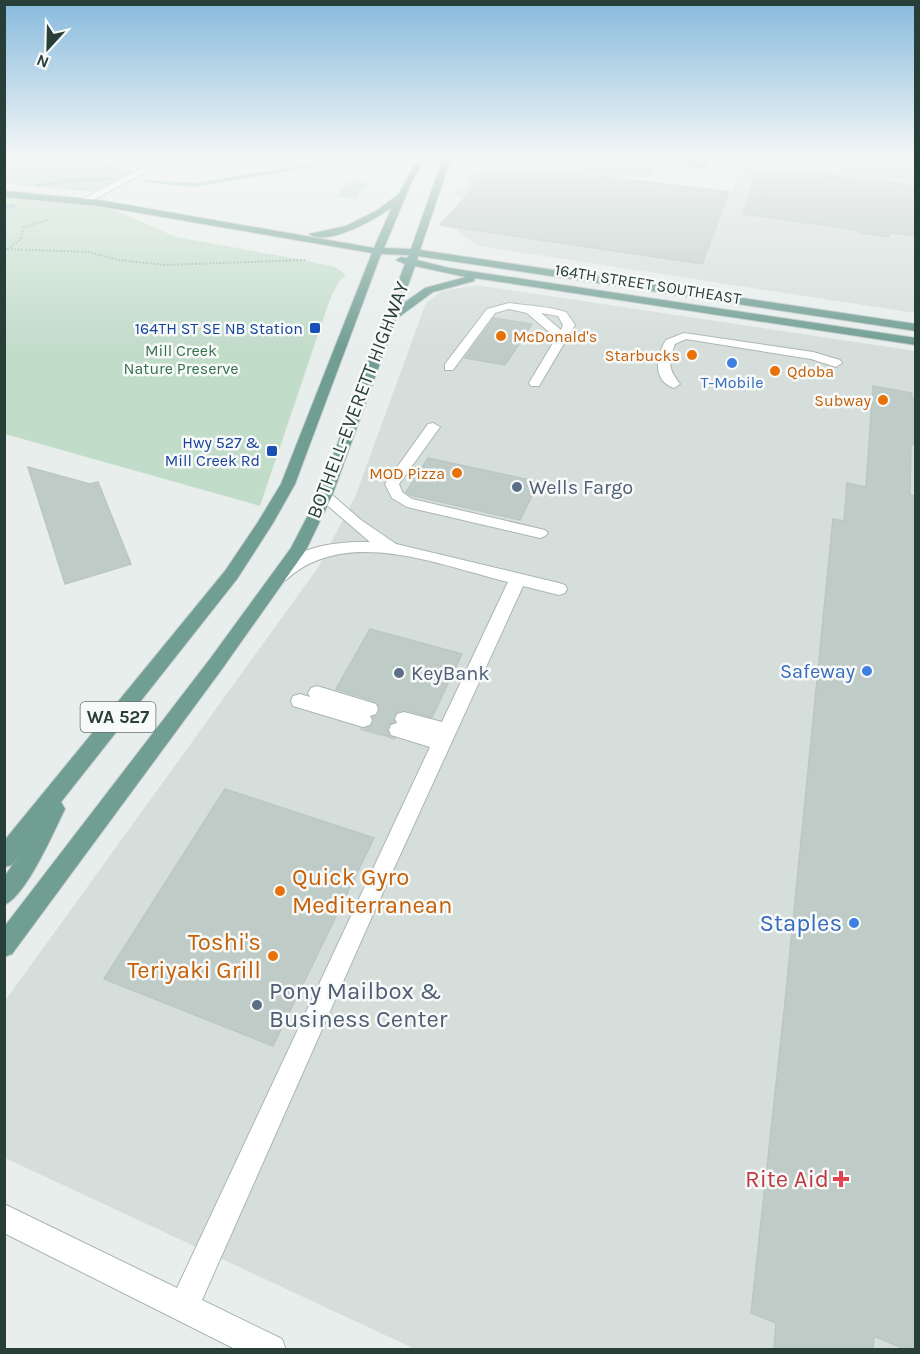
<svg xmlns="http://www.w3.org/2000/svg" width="920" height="1354" font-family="Karla,sans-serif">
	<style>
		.built { fill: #d5deda }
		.green { fill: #c2dcca }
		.water { fill: #96c2cc }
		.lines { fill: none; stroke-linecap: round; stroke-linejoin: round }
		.stream { fill: #96c2cc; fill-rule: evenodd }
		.building { fill: #bfcbc7; stroke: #bac7c2; stroke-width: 1.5 }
		.minor-tunnel { stroke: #c1cbc7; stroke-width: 21; stroke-dasharray: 21 10; stroke-linecap: butt }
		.minor-casing { stroke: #aab6b2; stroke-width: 2 }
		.major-casing { stroke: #c3c9c8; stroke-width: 2 }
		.path { stroke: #8baea4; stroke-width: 2; stroke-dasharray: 1.5 2; stroke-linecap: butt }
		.minor { fill: #fff; fill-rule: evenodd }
		.major { fill: #709e93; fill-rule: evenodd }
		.transit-dot { fill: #1a4fb4; stroke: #f7faf9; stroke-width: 2 }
		.food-dot { fill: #e8710a; stroke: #f7faf9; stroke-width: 2 }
		.shop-dot { fill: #3f7fe0; stroke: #f7faf9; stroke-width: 2 }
		.service-dot { fill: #5c6f8a; stroke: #f7faf9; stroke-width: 2 }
		.health-dot { fill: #e0444e; stroke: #f7faf9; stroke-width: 2 }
		.labels { text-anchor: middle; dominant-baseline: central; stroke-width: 5; stroke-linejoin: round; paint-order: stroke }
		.far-street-label { font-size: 16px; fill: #273e39; stroke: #f7faf9 }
		.far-transit-label { font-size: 16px; fill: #164399; stroke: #f7faf9; text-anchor: end }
		.far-food-label { font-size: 16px; fill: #c56008; stroke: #f7faf9; text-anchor: end }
		.far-park-label { font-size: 16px; fill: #36714e; stroke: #f7faf9 }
		.far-shop-label { font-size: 16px; fill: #366cbe; stroke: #f7faf9 }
		.shield { fill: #f7faf9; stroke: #657673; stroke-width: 1.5 }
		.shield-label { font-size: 18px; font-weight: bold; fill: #273e39 }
		.street-label { font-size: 20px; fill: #273e39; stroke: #f7faf9 }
		.service-label { font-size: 20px; fill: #4e5e75; stroke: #f7faf9; text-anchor: start }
		.shop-label { font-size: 20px; fill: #366cbe; stroke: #f7faf9; text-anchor: end }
		.near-food-label { font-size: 24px; fill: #c56008; stroke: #f7faf9; text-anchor: start }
		.near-shop-label { font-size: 24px; fill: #366cbe; stroke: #f7faf9; text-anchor: end }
		.near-service-label { font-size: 24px; fill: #4e5e75; stroke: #f7faf9; text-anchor: start }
		.near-health-label { font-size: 24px; fill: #be3a42; stroke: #f7faf9; text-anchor: end }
	</style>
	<rect width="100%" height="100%" fill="#e7eeeb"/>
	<path class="built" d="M743,160L915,181V313L479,246L457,232L464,197L454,195L456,187H466L472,171L518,172L543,168L732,192Z
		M476,285L915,351V1349H415L5,1158V1001L317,569L355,497L426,303L442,291Z"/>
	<path class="green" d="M5,158H92L90,160L133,171L95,191H82L5,183Z
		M492,158H665L650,177L616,176L545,167L513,171L473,167L471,164L474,161Z
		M839,158H915V180L841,171L837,159Z
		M349,181L369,183L356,199L336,197Z
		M4,195L99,203L176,237L303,260L335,267L346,275L339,281L330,299L260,506L5,434Z"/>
	<path class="water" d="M670,158H711L708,167C694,169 683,167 669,162Z"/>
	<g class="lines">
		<path class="stream" d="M348,158H361L195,187L143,182L146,180L195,183Z
			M111,177L113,180L65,183L37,187L34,185L65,179Z
			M14,204L16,207L4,210V206Z"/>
	</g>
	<path class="building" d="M542,169L729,192L702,264L440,225L489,171L523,175L526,171L538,173Z
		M785,171L908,185V187L915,188V236L890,233L889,237L859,233V230L743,214L756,174Z
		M494,318L532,324L505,365L465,358Z
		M873,386L912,393L911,397L915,398V445L911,444L910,495L915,496V1350H907L874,1336L873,1350H774L776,1323L751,1313L785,1002L833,519L844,521L847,483L866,487Z
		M428,458L539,482L520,520L410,495L406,492Z
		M28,467L90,484L98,482L131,564L65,584Z
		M370,629L462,654L432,717L405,710L396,712L394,722L389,724L387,729L390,737L363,729L372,726L373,717L378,715L380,708L377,702L336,689Z
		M225,789L374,838L273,1046L104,979Z"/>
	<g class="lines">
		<path class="minor-tunnel" d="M369,709L404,719
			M363,720L398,730"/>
		<defs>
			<path id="minor" d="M161,158H172L87,203L79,201Z
				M509,303C529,306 547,306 566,312L575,325L539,386H531L529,383L556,338L527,313L509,309L495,313L453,370H445V364L487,309ZM541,313L558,316L563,325L561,330Z
				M684,333L813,352L840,360L842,363L836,367L811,359L686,339L675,344C668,362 668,369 680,384L674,388C651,380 657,355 666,340Z
				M433,423L440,427L399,484L402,492L412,499L545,530L548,533L545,536L540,538L407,507L392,498L385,484L428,424Z
				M325,492L330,493L361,520L396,544L559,583L565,585L567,589L565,593L559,595L523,586L374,912L202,1300L282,1339L286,1350H237L4,1233V1204L177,1288L430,747L391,735L389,730L391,725L397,723L395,719L397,714L404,712L442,722L508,582C439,565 345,525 286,580H274L272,576C291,546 338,541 370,542L320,499L318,496L320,493Z
				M317,686L376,704L378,709L376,714L370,716L372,720L370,725L363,727L293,706L291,701L293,696L300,694L310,697L308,693L311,688Z"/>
			<path id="major" d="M418,158H426L412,181L384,248L411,249L443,158H451L420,250L916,324V331L418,256L417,260L449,268L916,338V345L475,278L474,281L433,292L396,319L332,496L306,550L222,669L12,954L4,957V927L210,659L291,548L318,496L405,264L396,260L401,257L407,258L409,255L381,254L295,484L273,523L237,579L61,802L65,809C54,831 26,897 4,905V877L21,853L12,865L4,867V841L225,571L258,522L281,484L372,253L99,206L4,197V191L99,200L374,248L392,207C376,219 328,247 309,234L346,226L376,211L398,195ZM415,266L466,277L425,288L401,305Z"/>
		</defs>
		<use href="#minor" class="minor-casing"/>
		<use href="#major" class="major-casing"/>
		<path class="path" d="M4,249L88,252L119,260L164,265L305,260
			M7,249L20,240L24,227L48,220"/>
		<use href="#minor" class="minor"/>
		<use href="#major" class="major"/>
	</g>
	<linearGradient id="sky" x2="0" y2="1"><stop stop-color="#87badd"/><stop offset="0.45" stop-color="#f4f7f6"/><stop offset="1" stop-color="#f4f7f6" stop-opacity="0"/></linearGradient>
	<rect width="920" height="348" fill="url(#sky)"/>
	<g class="transit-dot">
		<rect x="309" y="322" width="12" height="12" rx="3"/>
		<rect x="266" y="445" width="12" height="12" rx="3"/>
	</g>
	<g class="food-dot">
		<circle cx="501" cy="336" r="6"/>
		<circle cx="692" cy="355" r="6"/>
		<circle cx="775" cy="371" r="6"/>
		<circle cx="883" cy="400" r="6"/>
		<circle cx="457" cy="473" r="6"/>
		<circle cx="280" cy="891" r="6"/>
		<circle cx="273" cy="956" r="6"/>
	</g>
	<g class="shop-dot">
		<circle cx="732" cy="363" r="6"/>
		<circle cx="867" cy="671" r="6"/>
		<circle cx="854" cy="923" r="6"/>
	</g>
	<g class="service-dot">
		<circle cx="517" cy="487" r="6"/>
		<circle cx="399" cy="673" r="6"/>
		<circle cx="257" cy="1005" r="6"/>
	</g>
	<path class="health-dot" d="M838 1170h6v6h6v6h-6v6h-6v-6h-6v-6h6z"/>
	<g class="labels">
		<g class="far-street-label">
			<text transform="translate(648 284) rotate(9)">164TH STREET SOUTHEAST</text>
		</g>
		<g class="far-transit-label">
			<text x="303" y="328">164TH ST SE NB Station</text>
			<text x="260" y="442">Hwy 527 &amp;<tspan x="260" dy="18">Mill Creek Rd</tspan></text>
		</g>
		<g class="far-food-label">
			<text x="513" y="336" text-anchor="start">McDonald's</text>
			<text x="680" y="355">Starbucks</text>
			<text x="787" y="371" text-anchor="start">Qdoba</text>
			<text x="871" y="400">Subway</text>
			<text x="445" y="473">MOD Pizza</text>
		</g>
		<g class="far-park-label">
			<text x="181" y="350">Mill Creek<tspan x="181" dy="18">Nature Preserve</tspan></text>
		</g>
		<g class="far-shop-label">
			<text x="732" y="382">T-Mobile</text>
		</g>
		<rect class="shield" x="80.5" y="702" width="75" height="30" rx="4.5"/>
		<g class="shield-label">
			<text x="118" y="717">WA 527</text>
		</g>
		<g class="street-label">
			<text transform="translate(358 400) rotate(-69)">BOTHELL-EVERETT HIGHWAY</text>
		</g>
		<g class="service-label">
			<text x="529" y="487">Wells Fargo</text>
			<text x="411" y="673">KeyBank</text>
		</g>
		<g class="shop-label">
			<text x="855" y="671">Safeway</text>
		</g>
		<g class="near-food-label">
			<text x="292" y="877">Quick Gyro<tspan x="292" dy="28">Mediterranean</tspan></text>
			<text x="261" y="942" text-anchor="end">Toshi's<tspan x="261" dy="28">Teriyaki Grill</tspan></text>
		</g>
		<g class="near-shop-label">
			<text x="842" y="923">Staples</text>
		</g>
		<g class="near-service-label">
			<text x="269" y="991">Pony Mailbox &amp;<tspan x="269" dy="28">Business Center</tspan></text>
		</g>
		<g class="near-health-label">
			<text x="829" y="1179">Rite Aid</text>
		</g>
	</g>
	<rect width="920" height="1354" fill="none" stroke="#273e39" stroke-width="12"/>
	<g transform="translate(48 48) rotate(202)" stroke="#f7faf9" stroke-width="4.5" paint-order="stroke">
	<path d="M0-4.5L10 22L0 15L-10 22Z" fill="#273e39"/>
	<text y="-9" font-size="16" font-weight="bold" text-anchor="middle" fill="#273e39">N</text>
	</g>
</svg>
